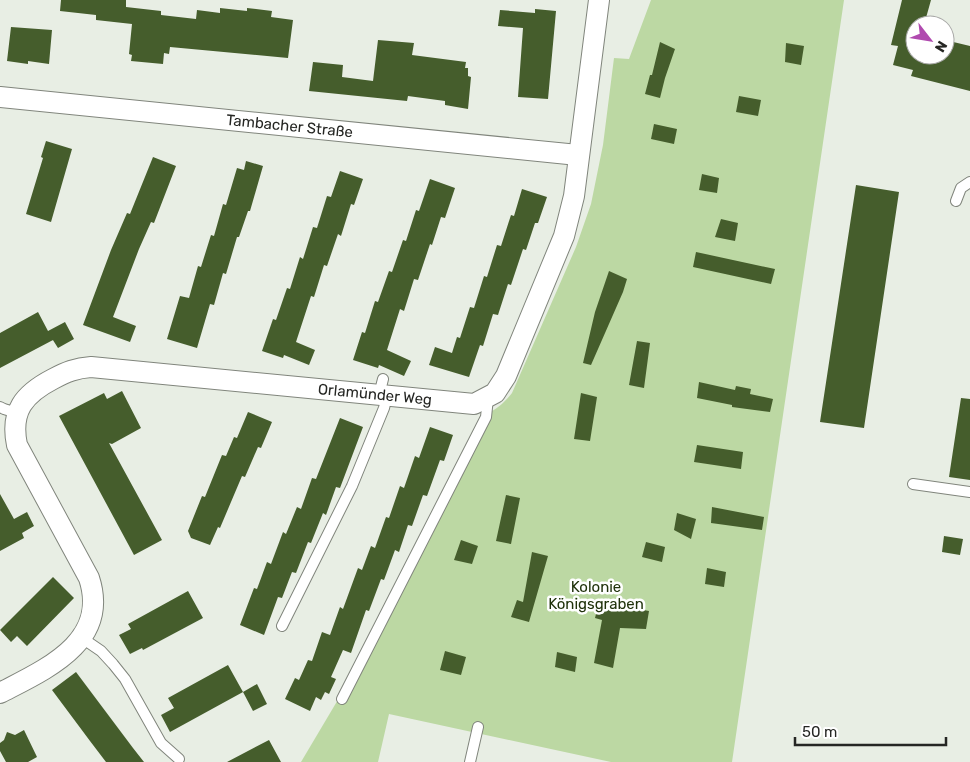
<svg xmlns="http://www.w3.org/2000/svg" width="970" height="762" font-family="Rubik,sans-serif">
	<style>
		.green { fill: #bcd8a3 }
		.building { fill: #455d2c }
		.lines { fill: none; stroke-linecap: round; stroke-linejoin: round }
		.lane-casing { stroke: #80857c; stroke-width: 12 }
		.street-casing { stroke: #80857c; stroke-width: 22 }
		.lane { stroke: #fff; stroke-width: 10 }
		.street { stroke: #fff; stroke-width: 20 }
		.labels { text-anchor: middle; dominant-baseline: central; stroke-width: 5; stroke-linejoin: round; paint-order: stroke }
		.street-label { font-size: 15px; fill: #252623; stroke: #fff }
		.park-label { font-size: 15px; fill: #20320b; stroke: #fff }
	</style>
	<rect width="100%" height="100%" fill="#e8eee4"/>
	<path class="green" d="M651,0H844L732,762H611L389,714L378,762H301L339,698L486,414C497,409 504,403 512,393L576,247L591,204L603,145L614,58L629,59Z"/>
	<path class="building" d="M61,0H126V7L161,11V15L196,19L197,10L220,13V8L247,11V8L272,11L271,17L293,20L288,58L170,47L169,54L164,53L163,64L131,61L132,55L129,54L132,24L96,20V15L60,11Z
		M902,0H931L924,25H915V55H945V40L970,46V91L911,76L913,70L893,65L898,46L891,45Z
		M535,9L556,11L548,99L518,97L523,28L498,26L500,10L535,13Z
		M11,27L52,30L49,64L28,61V64L7,61Z
		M378,40L414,43L412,55L466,62L465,68H468V76L471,77L468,109L445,105V101L408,96L407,101L309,91L313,62L343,65L342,77L373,81Z
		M660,42L675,49L665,78L660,98L645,94L650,75H652Z
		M786,43L804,46L801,65L785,62Z
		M739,96L761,100L758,116L736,112Z
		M654,124L677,129L674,144L651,139Z
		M46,141L72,149L51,222L26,214L43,158L41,157Z
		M153,157L176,166L154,223L151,222L139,249L113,317L136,326L130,342L83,325L111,250L127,213L130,214Z
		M246,161L263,166L250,211H248L239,237H237L226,274L223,273L214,305L210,304L197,348L167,339L180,296L189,298L198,266L201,267L211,235L214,236L223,204L226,205L237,168L244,170Z
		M340,171L363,179L354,205L351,204L341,236L338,234L327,266L324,265L314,297L311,296L296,342L315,350L309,365L284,355L283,358L262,351L273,319L276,320L287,288L290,289L300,257L303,259L313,227L317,228L327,196L331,197Z
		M702,174L719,178L717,193L699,190Z
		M430,179L455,188L445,218L441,217L432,245L430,244L418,280L414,279L404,311L400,309L387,350L411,361L404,376L379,365L378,368L353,360L362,332L365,333L375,301L378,302L389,271L392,272L403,240L406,241L416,210L419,211Z
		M856,185L899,192L864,428L820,422Z
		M522,189L547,197L538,223H535L526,250L523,249L511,285L508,284L498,315L493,314L483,346L480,345L469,377L429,365L435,347L452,353L457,337L460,338L470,307L474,308L484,276L487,277L497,245L501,246L511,215L514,216Z
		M721,219L738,223L735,241L715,237Z
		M696,252L775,269L771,284L693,267Z
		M609,271L627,279L623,292L591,365L583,363L595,312Z
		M38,312L48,331L65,322L74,339L58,348L51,337L53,340L0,368V333Z
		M637,341L650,343L644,388L629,385Z
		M699,382L735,390L736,386L751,389L750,394L773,399L770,412L732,407V405L697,398Z
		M122,391L141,428L112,444L109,443L162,540L134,555L59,416L104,393L107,399Z
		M581,393L597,397L590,441L574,439Z
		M961,398L970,399V480L949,477Z
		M248,412L272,422L261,448L258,447L245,477L242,476L220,528L218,527L210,545L191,538L188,531L202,496L205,497L222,455L226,456L234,437L237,438Z
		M340,418L363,427L340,488L336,487L326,515L323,513L311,543L308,542L296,573L292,572L282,598L278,597L264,635L240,625L254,588L257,589L267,562L271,564L283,532L286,534L297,507L301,509L312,478L316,479Z
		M430,427L453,435L444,461L440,460L427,496L423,495L412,526L408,525L399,552L395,550L384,580L381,579L369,611L366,610L351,653L343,650L331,677L336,679L329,694L325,692L321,700L316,697L310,711L285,699L295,678L299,680L308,660L312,661L322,632L330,635L340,607L343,609L358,568L362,570L371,546L375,548L386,517L389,518L400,486L404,488L415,456L419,458Z
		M697,445L743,452L741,469L694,462Z
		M0,494L14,519L27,512L34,526L22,533L24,538L0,551Z
		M506,495L520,498L511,544L496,541Z
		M712,507L764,517L762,530L711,523Z
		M677,513L696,519L691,539L674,530Z
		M944,536L963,539L960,555L942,552Z
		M461,540L478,546L472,564L454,560Z
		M646,542L665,547L662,562L642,557Z
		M532,552L548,556L529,622L511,617L517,600L523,602Z
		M707,568L726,572L724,587L705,584Z
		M53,577L74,598L27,646L17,636L11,642L0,630Z
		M188,591L203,618L143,650L142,648L130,654L119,635L131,629L128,624Z
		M599,602L649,611L646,629L620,628L613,668L594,663L602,620L595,618Z
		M445,651L466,657L461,675L440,670Z
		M557,652L577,657L575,672L555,667Z
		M228,665L243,692L170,732L161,715L174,708L168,698Z
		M76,672L133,748L144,762H106L90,741L52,690Z
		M257,684L267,704L253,711L243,692Z
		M24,730L37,757L28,762H6L0,751V743L4,740L7,732L15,735Z
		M269,740L281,762H227Z"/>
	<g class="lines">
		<defs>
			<path id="lane" d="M956,201L961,188L970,182
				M379,395L383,379
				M0,407L4,409L17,413
				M913,484L970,492
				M282,626L352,486L384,408L387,396
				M82,638L101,651L113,664L125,679L161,743L179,759
				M342,699L486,417L488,398
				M470,762L478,727"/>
			<g id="street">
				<path id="s1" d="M0,97L578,155"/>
				<path id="s2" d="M0,693C46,669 110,642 89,578L17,445C10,411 24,394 53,379C66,372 76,368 91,367L474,404L495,393L506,376L564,236L574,196L599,0"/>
			</g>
		</defs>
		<use href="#lane" class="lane-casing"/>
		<use href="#street" class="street-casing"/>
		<use href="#lane" class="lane"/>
		<use href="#street" class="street"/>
	</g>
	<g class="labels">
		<g class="street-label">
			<text stroke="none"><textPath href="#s1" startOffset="291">Tambacher Straße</textPath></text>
			<text stroke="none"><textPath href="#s2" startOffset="721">Orlamünder Weg</textPath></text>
		</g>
		<g class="park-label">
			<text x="596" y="587">Kolonie<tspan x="596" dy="17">Königsgraben</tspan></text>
		</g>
	</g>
	<g transform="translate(930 40) rotate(121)"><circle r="24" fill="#ffffff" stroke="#a8a8a7"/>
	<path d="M0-4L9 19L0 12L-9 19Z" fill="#b04aaf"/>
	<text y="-8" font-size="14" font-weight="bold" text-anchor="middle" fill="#252623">N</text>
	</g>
	<path d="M795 737v8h151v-8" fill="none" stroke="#252623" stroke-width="2.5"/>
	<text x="802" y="737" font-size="15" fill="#252623" stroke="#ffffff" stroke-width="4" paint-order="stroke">50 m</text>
</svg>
